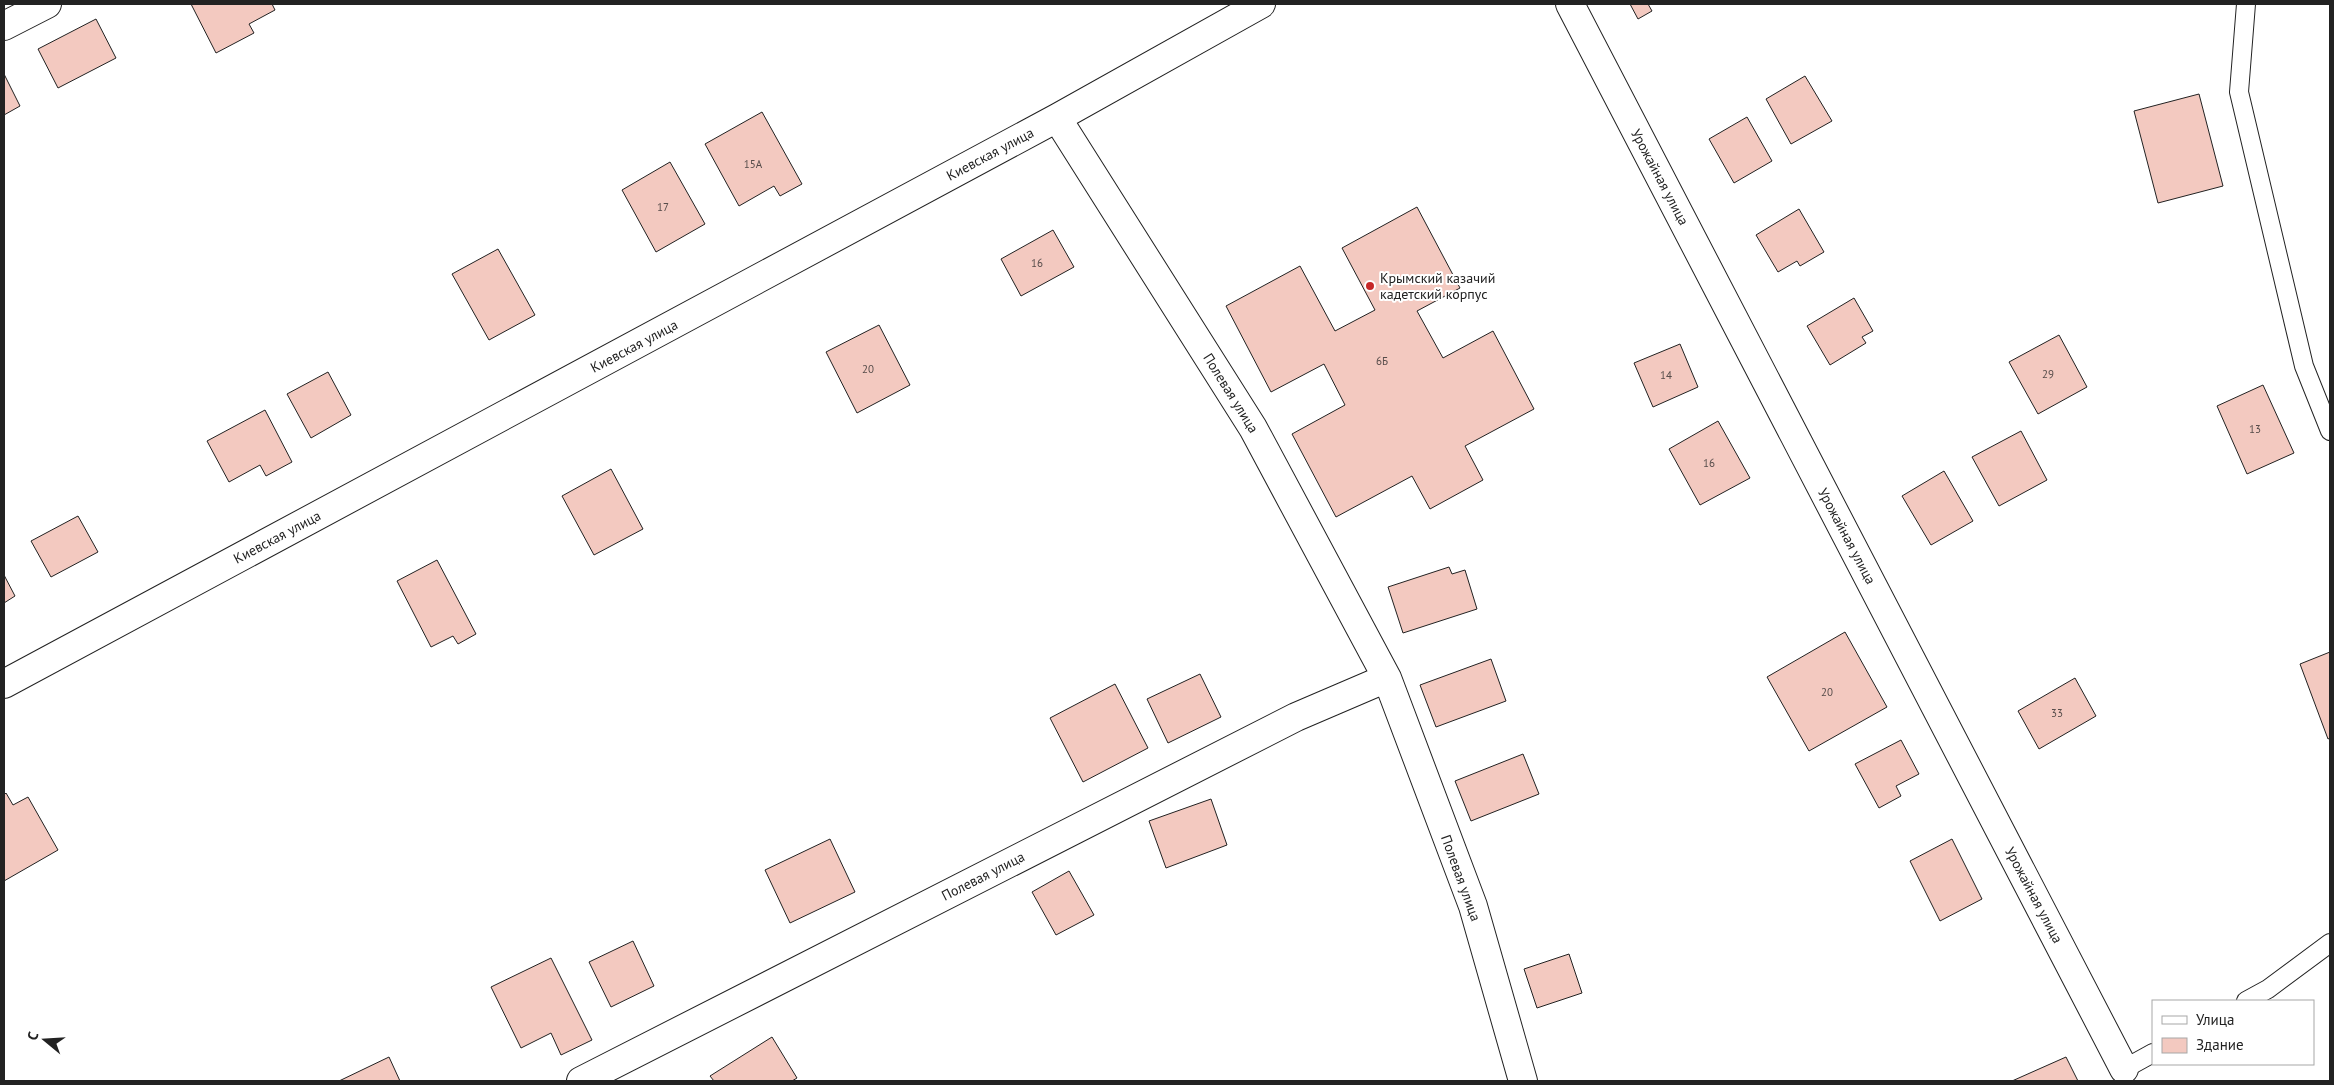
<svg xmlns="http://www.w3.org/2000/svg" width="2334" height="1085" font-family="'PT Sans',sans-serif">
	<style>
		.building { fill: #f3c9c0; stroke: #222 }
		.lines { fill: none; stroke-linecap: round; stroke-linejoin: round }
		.lane-casing { stroke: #222; stroke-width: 20 }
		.street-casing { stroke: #222; stroke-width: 30 }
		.lane { stroke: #fff; stroke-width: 18 }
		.street { stroke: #fff; stroke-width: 28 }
		.poi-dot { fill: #c62828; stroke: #fff; stroke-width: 2 }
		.labels { text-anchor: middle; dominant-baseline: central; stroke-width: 4; stroke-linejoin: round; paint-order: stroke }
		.number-label { font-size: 11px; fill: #564c4a }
		.street-label { font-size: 14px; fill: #222; stroke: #fff }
		.poi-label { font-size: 14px; fill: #222; stroke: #fff; text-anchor: start }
	</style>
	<rect width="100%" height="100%" fill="#fff"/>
	<path class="building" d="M191,4H272L275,10L249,24L254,33L216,53Z
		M1630,4H1648L1652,11L1638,19Z
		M96,19L116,58L58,88L38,49Z
		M4,74L20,106L4,115Z
		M1805,76L1832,121L1791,144L1766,99Z
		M2199,94L2223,186L2158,203L2134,111Z
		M762,112L802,184L780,196L774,186L739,206L705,144Z
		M1747,117L1772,161L1734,183L1709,139Z
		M670,162L705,224L656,252L622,190Z
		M1417,207L1460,288L1417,311L1443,358L1493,331L1534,409L1465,446L1483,480L1430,509L1412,476L1336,517L1292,434L1345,405L1324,364L1271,392L1226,306L1300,266L1335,331L1375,310L1342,248Z
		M1799,209L1824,252L1800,266L1797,261L1778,272L1756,235Z
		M1053,230L1074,267L1021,296L1001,259Z
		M498,249L535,315L489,340L452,274Z
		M1854,298L1873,331L1862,337L1866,343L1830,365L1807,326Z
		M879,325L910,385L857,413L826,352Z
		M2059,335L2087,387L2038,414L2009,362Z
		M1680,344L1698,387L1653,407L1634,363Z
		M328,372L351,415L311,438L287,394Z
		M2263,385L2294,453L2247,474L2217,406Z
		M265,410L292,462L266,476L260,465L229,482L207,441Z
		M1718,421L1750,478L1700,505L1669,449Z
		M2021,431L2047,480L1999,506L1972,457Z
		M611,469L643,529L594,555L562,496Z
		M1944,471L1973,521L1931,545L1902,496Z
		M78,516L98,552L51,577L31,541Z
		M437,560L476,634L458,644L453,636L431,647L397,581Z
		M1449,567L1452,574L1465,570L1477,609L1403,633L1388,587Z
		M4,575L15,596L4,603Z
		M1845,632L1887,707L1809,751L1767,677Z
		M2330,652V738L2328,739L2300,664Z
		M1491,659L1506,701L1436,727L1420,685Z
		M1200,674L1221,717L1168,743L1147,699Z
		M2075,678L2096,716L2039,749L2018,711Z
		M1115,684L1148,748L1083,782L1050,718Z
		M1901,740L1919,774L1896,786L1901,796L1879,808L1855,764Z
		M1523,754L1539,794L1471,821L1455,781Z
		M6,793L13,805L28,797L58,850L4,881V795Z
		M1211,799L1227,845L1166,868L1149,821Z
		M830,839L855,892L790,923L765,870Z
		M1952,839L1982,899L1940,921L1910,861Z
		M1069,871L1094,915L1056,935L1032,892Z
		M633,941L654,986L611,1007L589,962Z
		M1569,954L1582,993L1537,1008L1524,969Z
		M551,958L592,1040L561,1055L551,1033L521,1048L491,987Z
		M772,1037L797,1078L792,1081H714L710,1076Z
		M389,1057L400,1081H339Z
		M2066,1057L2078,1081H2012Z"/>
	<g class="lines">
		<defs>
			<path id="lane" d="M2246,4L2239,92L2304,366L2330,431
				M2246,1001L2268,989L2330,943
				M2124,1069L2153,1053"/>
			<path id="street" d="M1570,4L2124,1069
				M4,26L47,4
				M1057,118L1253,428L1387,678L1473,906L1523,1081
				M4,684L1057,118L1261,4
				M581,1081L1296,717L1387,678"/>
		</defs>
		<use href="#lane" class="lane-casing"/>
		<use href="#street" class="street-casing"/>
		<use href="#lane" class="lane"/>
		<use href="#street" class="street"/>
	</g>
	<circle class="poi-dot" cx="1370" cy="286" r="5"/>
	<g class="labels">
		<g class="number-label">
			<text x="753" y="164">15А</text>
			<text x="663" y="207">17</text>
			<text x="1037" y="263">16</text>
			<text x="1382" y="361">6Б</text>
			<text x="868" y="369">20</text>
			<text x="2048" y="374">29</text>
			<text x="1666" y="375">14</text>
			<text x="2255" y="429">13</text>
			<text x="1709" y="463">16</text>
			<text x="1827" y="692">20</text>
			<text x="2057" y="713">33</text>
		</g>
		<g class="street-label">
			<text transform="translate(990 154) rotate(-28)">Киевская улица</text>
			<text transform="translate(1660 177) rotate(62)">Урожайная улица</text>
			<text transform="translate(634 346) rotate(-28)">Киевская улица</text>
			<text transform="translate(1231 393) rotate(58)">Полевая улица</text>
			<text transform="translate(1847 536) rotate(62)">Урожайная улица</text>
			<text transform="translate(277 537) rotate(-28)">Киевская улица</text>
			<text transform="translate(983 876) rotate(-27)">Полевая улица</text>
			<text transform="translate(1461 878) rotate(70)">Полевая улица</text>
			<text transform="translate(2034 895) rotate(62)">Урожайная улица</text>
		</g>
		<g class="poi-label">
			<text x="1380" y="278">Крымский казачий<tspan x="1380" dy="16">кадетский корпус</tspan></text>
		</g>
	</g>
	<rect width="2334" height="1085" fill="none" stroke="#222222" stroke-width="10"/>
	<rect x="2152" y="1000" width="162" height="65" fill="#ffffff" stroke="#a7a7a7"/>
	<rect x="2162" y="1016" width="25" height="8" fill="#ffffff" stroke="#a7a7a7"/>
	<text x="2196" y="1025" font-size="15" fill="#222222">Улица</text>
	<rect x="2162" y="1038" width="25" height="15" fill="#f3c9c0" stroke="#a7a7a7"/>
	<text x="2196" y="1050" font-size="15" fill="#222222">Здание</text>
	<g transform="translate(45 1040) rotate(288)" stroke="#ffffff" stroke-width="4" paint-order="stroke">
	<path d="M0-4L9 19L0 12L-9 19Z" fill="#222222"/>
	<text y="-8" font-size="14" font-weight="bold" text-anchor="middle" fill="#222222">С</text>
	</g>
</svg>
